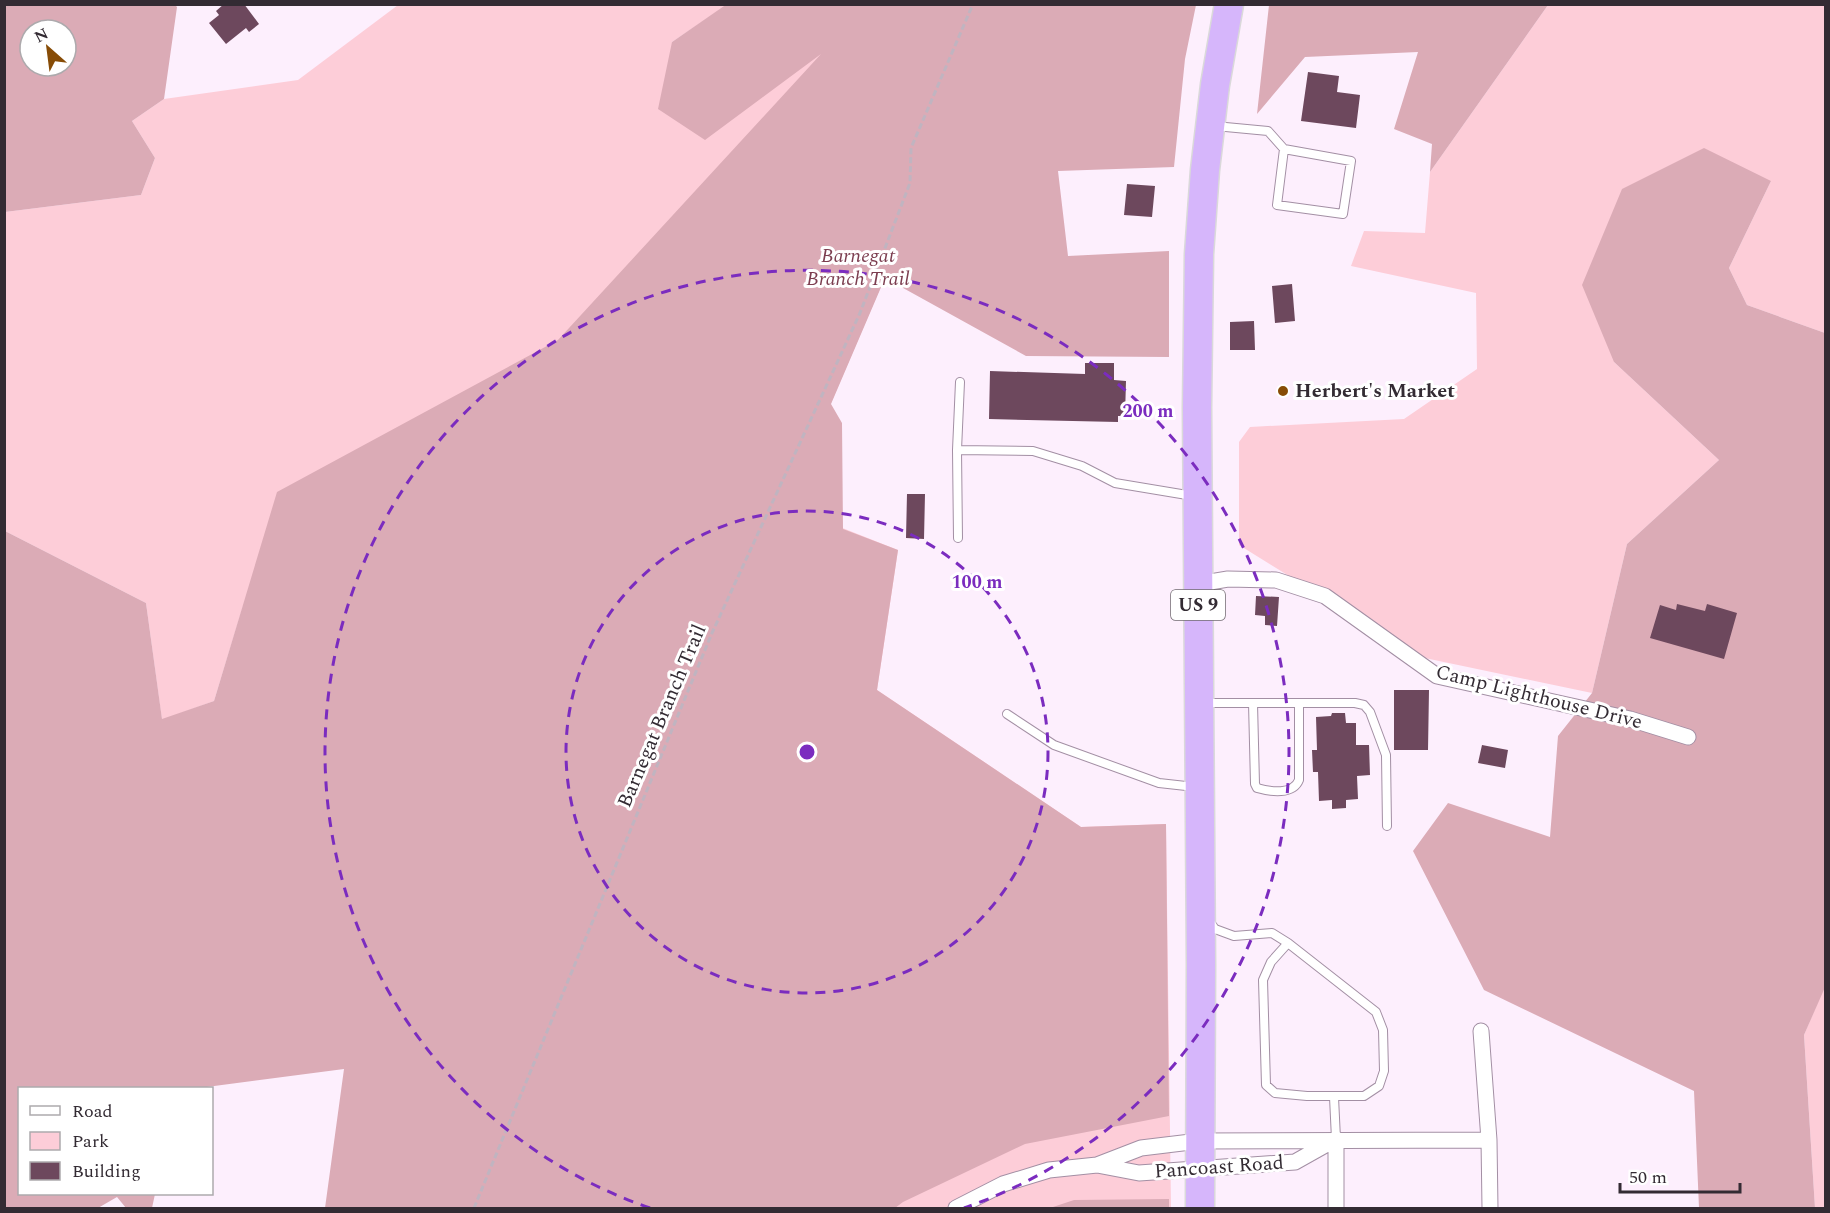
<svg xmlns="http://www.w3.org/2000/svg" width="1830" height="1213" font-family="Spectral,serif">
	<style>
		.green { fill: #fdcdd8 }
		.forest { fill: #dbabb6; fill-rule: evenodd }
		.building { fill: #6d485d }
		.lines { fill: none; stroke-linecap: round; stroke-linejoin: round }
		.lane-casing { stroke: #a38fa4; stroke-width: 10 }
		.street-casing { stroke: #a38fa4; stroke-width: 17 }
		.highway-casing { stroke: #dad9da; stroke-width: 31 }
		.path { stroke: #c0b4c0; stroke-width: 3; stroke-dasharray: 6 3; stroke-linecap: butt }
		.lane { stroke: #fff; stroke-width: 8 }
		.street { stroke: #fff; stroke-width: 15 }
		.highway { stroke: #d6b6fb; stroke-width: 28 }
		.ring { fill: none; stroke: #7b2cbf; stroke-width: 3; stroke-dasharray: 10 8 }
		.poi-dot { fill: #874c06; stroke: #fff; stroke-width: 2 }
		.labels { text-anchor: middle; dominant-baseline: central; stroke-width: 6; stroke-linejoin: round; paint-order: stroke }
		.shield { fill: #fff; stroke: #706b70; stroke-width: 1.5 }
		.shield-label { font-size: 18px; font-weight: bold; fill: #332b33 }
		.park-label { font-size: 20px; font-style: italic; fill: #7c3e50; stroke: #fff }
		.poi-label { font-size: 20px; font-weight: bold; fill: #332b33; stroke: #fff; text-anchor: start }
		.street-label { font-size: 20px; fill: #332b33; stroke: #fff }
		.centre { fill: #7b2cbf; stroke: #fff; stroke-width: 3 }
		.ring-label { font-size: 18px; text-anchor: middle; font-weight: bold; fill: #7b2cbf; stroke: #fff; stroke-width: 6; stroke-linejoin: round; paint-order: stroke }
	</style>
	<rect width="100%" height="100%" fill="#fdeffd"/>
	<path class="green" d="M398,5H727L672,42L824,51L885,277L787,506L898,550L877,690L1081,827L1166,824L1171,1208H398L521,1001L334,690L243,606L214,701L162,720L146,603L5,531V212L141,195L155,158L132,121L164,99L298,80Z
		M1548,5H1825V333L1747,305L1729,268L1771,181L1614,362L1719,460L1627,544L1592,693L1420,657L1239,545V442L1250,427L1404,419L1477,369L1476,293L1351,266L1364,231L1425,233L1430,172Z
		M1825,985V1208H1815L1804,1035Z"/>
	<path class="forest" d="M727,4L1196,5L1185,59L1174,167L1058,171L1068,256L1169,251V357L1026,356L885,278L831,404L842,423L843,529L898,550L877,690L1081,827L1166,824L1169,1116L1025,1144L903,1202L895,1208H325L344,1069L199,1088H20V1194H155L152,1208H126L117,1197L98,1208H5V531L146,603L162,719L214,701L277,492L558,340L821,54L705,140L658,109L672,42Z
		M175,5L177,7L164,99L132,121L155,158L141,195L5,212V5ZM30,30H66V66H30Z
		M1269,5V4L1548,5L1430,172L1432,144L1394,129L1418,52L1305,57L1257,114Z
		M1704,148L1771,181L1729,268L1747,305L1825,333L1826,985L1804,1035L1815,1208H1699L1694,1091L1484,990L1413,851L1448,803L1550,837L1558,736L1592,693L1627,544L1719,460L1614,362L1582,285L1622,189Z
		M1169,1199V1208H1050L1074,1200Z"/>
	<path class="building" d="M224,4H244L259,24L249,32L246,28L226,44L209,23L219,15L216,11Z
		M1308,72L1339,76L1337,92L1360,95L1356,128L1301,121Z
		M1127,184L1155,186L1152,217L1124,215Z
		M1292,284L1295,321L1275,323L1272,286Z
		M1254,321L1255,350H1230V322Z
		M1085,363H1114V380L1126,381L1125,416H1118V422L989,419L990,371L1085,374Z
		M907,494H925L924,539L906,538Z
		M1256,596L1279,597L1277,626L1265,625V616L1255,615Z
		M1677,604L1705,611L1707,604L1737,613L1724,659L1650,638L1660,605L1676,610Z
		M1394,690H1429L1428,750H1394Z
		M1332,713H1345L1346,723H1356V745H1369L1370,775L1357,776L1358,799L1346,800V808L1332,809V800L1319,801L1318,772H1313L1312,750H1317L1316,717L1331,716Z
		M1482,745L1508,750L1505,768L1478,763Z"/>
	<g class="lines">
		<defs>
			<path id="lane" d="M1215,126L1268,131L1284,149L1351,161L1343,214L1277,205L1284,149
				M957,450L1033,451L1082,466L1115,483L1193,496
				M958,538L957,450L960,382
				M1204,703H1355L1364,705L1370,712L1386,755L1387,826
				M1253,703L1255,784L1257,788C1271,792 1293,795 1299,780V703
				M1007,714L1054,745L1159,783L1195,787
				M1209,921L1215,929L1234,936L1272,933L1288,943L1376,1012L1383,1030L1384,1071L1379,1086L1364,1096H1307L1275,1093L1266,1085L1263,980L1271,962L1288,943
				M1334,1097L1336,1139"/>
			<path id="street" d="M1198,584L1228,579L1276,580L1325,596L1437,676L1630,719L1688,737
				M1481,1031L1489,1140L1490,1208
				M1336,1139L1295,1162L1139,1173L1097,1165L1141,1148L1199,1141L1489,1140
				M956,1208L1003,1184L1049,1170L1097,1165
				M1336,1208V1139"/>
			<path id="highway" d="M1200,1208L1201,964L1197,407L1199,254L1205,170L1215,85L1229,4"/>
		</defs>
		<use href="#lane" class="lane-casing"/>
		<use href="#street" class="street-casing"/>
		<use href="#highway" class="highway-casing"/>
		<path class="path" d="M474,1208L712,633L860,313L910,183L911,148L973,4"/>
		<use href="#lane" class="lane"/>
		<use href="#street" class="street"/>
		<use href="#highway" class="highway"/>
	</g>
	<g class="ring">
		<circle cx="807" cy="752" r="241"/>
		<path d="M650 1208A482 482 0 1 1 964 1208"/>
	</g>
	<circle class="poi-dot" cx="1283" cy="391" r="6"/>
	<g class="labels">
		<rect class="shield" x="1171" y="590" width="54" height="30" rx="4.5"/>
		<g class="shield-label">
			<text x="1198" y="605">US 9</text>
		</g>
		<g class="park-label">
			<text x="858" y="256">Barnegat<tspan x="858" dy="23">Branch Trail</tspan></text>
		</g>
		<g class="poi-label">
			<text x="1295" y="391">Herbert's Market</text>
		</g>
		<g class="street-label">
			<text transform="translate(1539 697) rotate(14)">Camp Lighthouse Drive</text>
			<text transform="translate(662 716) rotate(-67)">Barnegat Branch Trail</text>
			<text transform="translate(1219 1167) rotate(-4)">Pancoast Road</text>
		</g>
	</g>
	<circle cx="807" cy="752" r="9" class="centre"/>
	<g class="ring-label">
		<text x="1148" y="417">200 m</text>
		<text x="977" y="588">100 m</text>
	</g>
	<rect width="1830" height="1213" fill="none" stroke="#332b33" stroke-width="12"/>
	<rect x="18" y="1087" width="195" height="108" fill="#ffffff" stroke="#adaaad" stroke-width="1.5"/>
	<rect x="30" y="1106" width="30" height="9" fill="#ffffff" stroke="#adaaad" stroke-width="1.5"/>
	<text x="72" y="1117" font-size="18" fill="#332b33">Road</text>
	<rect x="30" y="1132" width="30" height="18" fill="#fdcdd8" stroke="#adaaad" stroke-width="1.5"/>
	<text x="72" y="1147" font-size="18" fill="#332b33">Park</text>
	<rect x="30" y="1162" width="30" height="18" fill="#6d485d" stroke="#adaaad" stroke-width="1.5"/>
	<text x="72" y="1177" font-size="18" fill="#332b33">Building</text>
	<g transform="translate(48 48) rotate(332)"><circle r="28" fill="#ffffff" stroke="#adaaad" stroke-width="1.5"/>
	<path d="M0-4.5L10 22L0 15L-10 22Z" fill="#874c06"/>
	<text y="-9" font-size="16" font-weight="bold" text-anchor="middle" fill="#332b33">N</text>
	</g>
	<path d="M1620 1183v9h120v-9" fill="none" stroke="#332b33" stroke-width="3"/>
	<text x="1629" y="1183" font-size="18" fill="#332b33" stroke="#ffffff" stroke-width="4.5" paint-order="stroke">50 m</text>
</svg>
